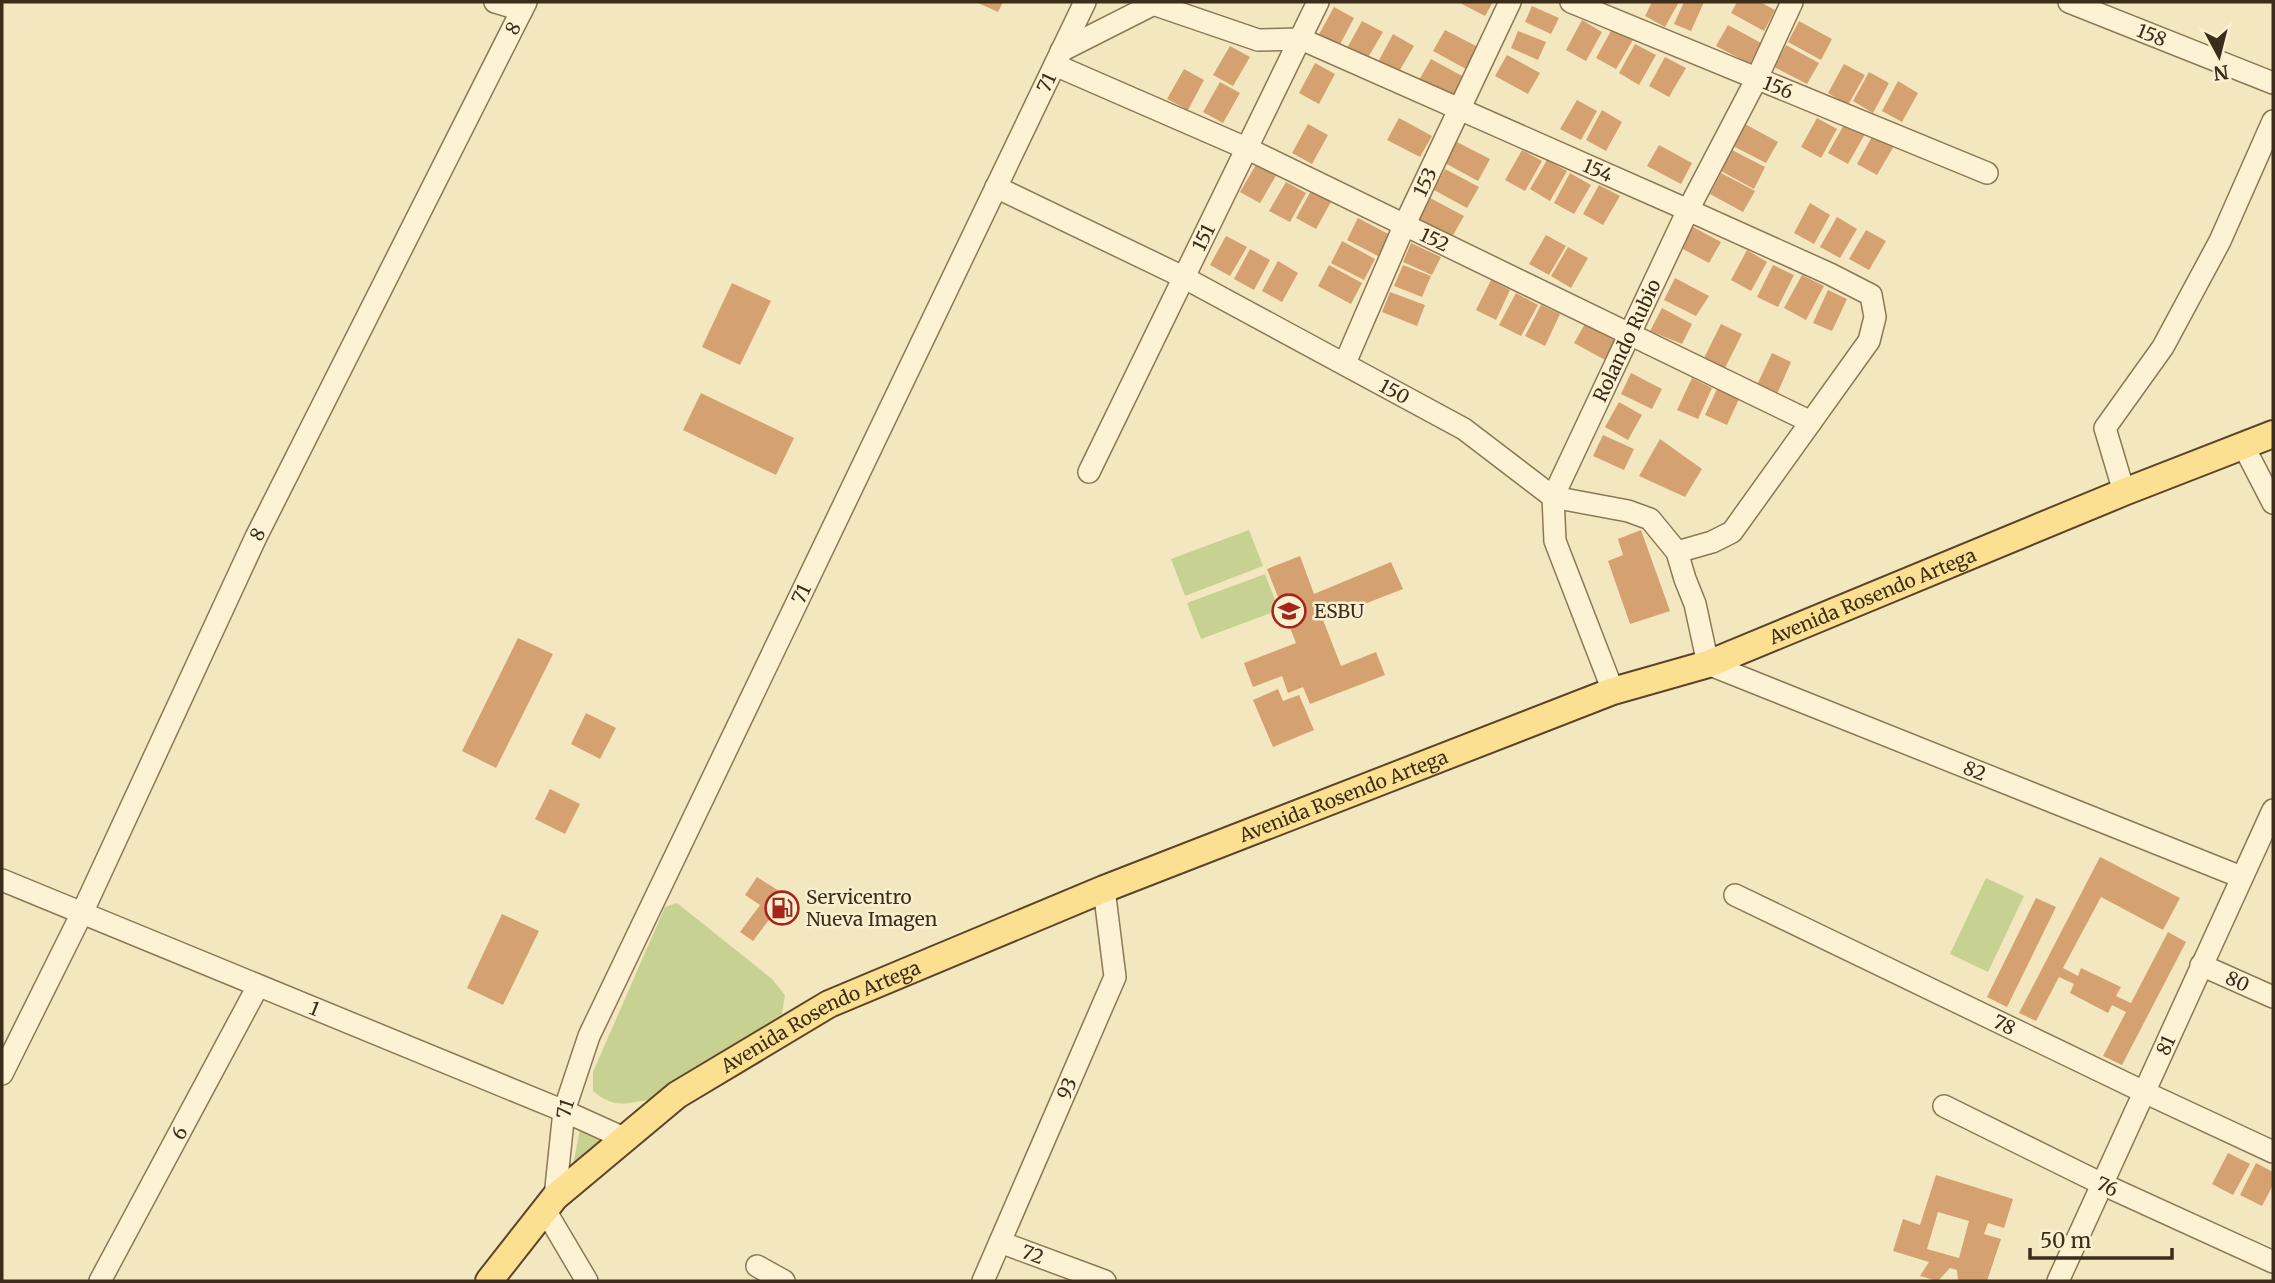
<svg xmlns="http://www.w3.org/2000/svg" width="2275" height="1283" font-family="Merriweather,serif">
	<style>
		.green { fill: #c7d292 }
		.building { fill: #d6a171; fill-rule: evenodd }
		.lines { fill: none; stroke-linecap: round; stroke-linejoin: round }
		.minor-casing { stroke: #8e7755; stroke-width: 24 }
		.major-casing { stroke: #5b442a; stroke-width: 30 }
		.minor { stroke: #fdf3d4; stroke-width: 21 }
		.major { stroke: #fbe092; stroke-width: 26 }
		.labels { text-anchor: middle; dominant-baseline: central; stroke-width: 5; stroke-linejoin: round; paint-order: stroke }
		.street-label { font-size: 19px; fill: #3c2d1b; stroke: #f9f0d0 }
		.poi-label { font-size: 19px; fill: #3c2d1b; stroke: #f9f0d0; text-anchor: start }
	</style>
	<rect width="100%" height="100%" fill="#f3e7bf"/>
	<path class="green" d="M1249,530L1263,566L1185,596L1171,559Z
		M1265,574L1279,610L1201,639L1187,603Z
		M1986,878L2024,896L1988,972L1950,954Z
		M677,903L772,979L785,995L782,1014L648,1100C624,1104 613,1108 593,1091V1072L665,907Z
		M580,1129L604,1140L572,1170Z"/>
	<path class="building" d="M976,2H1003L998,12Z
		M1458,2H1493L1485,16Z
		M1652,2H1679L1665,27L1645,16Z
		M1684,2H1704L1691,31L1674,24Z
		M1737,2H1760L1775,10L1764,31L1731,13Z
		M1532,6L1559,18L1551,34L1525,22Z
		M1334,7L1354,18L1338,48L1318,36Z
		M1582,20L1602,32L1586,61L1566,50Z
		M1362,21L1383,32L1366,61L1346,50Z
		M1799,21L1832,39L1821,60L1788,42Z
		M1728,25L1761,43L1750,64L1716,46Z
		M1612,29L1633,40L1616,69L1596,58Z
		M1445,30L1478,47L1466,69L1433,51Z
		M1518,31L1546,42L1538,60L1511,48Z
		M1393,34L1414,46L1397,75L1377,64Z
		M1635,44L1656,55L1639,85L1619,73Z
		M1786,45L1819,63L1807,84L1774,67Z
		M1230,46L1250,57L1233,86L1213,75Z
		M1507,55L1540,73L1528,94L1495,76Z
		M1665,57L1686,68L1669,97L1649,86Z
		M1431,59L1464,77L1453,98L1419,80Z
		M1315,63L1335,74L1319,104L1299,93Z
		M1844,64L1865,75L1848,105L1828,93Z
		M1184,69L1204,80L1188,110L1167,99Z
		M1869,72L1889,83L1873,113L1853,101Z
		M1898,81L1918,93L1902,122L1882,111Z
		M1220,82L1240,93L1223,123L1203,112Z
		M1577,100L1597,111L1581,140L1560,129Z
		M1602,110L1622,122L1606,151L1586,140Z
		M1399,118L1432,136L1420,157L1387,140Z
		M1817,118L1837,129L1821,158L1801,147Z
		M1845,123L1865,134L1848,164L1828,153Z
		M1308,124L1328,135L1312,164L1292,153Z
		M1745,124L1778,142L1766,163L1733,146Z
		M1873,135L1894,146L1877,175L1857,164Z
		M1457,142L1490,159L1478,181L1445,163Z
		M1659,145L1692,163L1681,184L1647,166Z
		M1522,150L1542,161L1525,191L1505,180Z
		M1732,150L1765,167L1754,189L1721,171Z
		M1547,160L1567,171L1550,201L1530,189Z
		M1257,163L1277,174L1260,203L1240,192Z
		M1445,169L1479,187L1467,208L1434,190Z
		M1570,173L1591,185L1574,214L1554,203Z
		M1721,173L1755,191L1743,212L1710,194Z
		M1286,182L1306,193L1290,222L1269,211Z
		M1599,185L1620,196L1603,225L1583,214Z
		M1312,189L1332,200L1316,229L1296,218Z
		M1430,198L1464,216L1452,237L1419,219Z
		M1810,203L1830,215L1814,244L1794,233Z
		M1837,217L1857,229L1840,258L1820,247Z
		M1358,218L1392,236L1380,257L1347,240Z
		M1693,227L1721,242L1709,263L1681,248Z
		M1866,230L1886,241L1869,270L1849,259Z
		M1546,235L1566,246L1549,275L1529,264Z
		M1226,236L1247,247L1230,276L1210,265Z
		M1342,241L1375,259L1364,280L1331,263Z
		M1411,243L1441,257L1432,275L1403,262Z
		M1568,247L1588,258L1571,288L1551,276Z
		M1250,249L1270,260L1254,290L1234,279Z
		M1747,250L1767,262L1751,291L1731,280Z
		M1278,261L1298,273L1282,302L1262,291Z
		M1329,265L1362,283L1351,304L1318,286Z
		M1403,265L1431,276L1422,297L1394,286Z
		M1773,265L1794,275L1778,307L1757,297Z
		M1802,275L1824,286L1806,320L1784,308Z
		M1675,278L1709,296L1696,316L1664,300Z
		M1491,280L1510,290L1496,320L1476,310Z
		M732,283L771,301L740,365L702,347Z
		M1828,290L1847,299L1832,331L1813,323Z
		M1390,292L1425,305L1417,326L1382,312Z
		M1516,293L1538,305L1521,336L1499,325Z
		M1541,305L1560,314L1545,346L1525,336Z
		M1662,308L1692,324L1682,344L1650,331Z
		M1585,324L1618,342L1607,361L1574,343Z
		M1721,324L1742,334L1724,370L1703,360Z
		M1772,353L1791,362L1777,394L1757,385Z
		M1631,373L1662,389L1652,409L1621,394Z
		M1692,378L1712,388L1698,419L1677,410Z
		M1717,389L1739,399L1727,425L1705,415Z
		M701,393L794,438L776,475L683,430Z
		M1619,402L1642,415L1628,440L1605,427Z
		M1603,435L1634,449L1624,470L1593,456Z
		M1660,439L1702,469L1685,497L1639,476Z
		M1641,530L1670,611L1630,624L1608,561L1623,555L1618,539Z
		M1300,556L1314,594L1391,562L1403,589L1323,620L1341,666L1376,652L1385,675L1310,704L1303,687L1288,693L1282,676L1253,687L1244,663L1296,643L1267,569Z
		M518,638L553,654L496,768L462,751Z
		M1278,689L1283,701L1299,695L1314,730L1273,747L1253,700Z
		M586,713L616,728L600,759L571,744Z
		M550,789L580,804L565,834L535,819Z
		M2100,857L2180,898L2163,930L2101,897L2063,968L2078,976L2081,968L2121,987L2116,996L2131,1003L2168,932L2186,942L2122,1065L2103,1056L2126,1012L2112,1005L2108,1013L2070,993L2074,984L2059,977L2036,1021L2019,1013Z
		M757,877L787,896L753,941L740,932L760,905L745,895Z
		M2036,898L2056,907L2007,1007L1987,997Z
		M502,914L539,931L503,1005L467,988Z
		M2228,1153L2250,1164L2233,1195L2212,1184Z
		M2256,1163L2273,1172V1185L2262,1206L2240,1195Z
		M1936,1175L2013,1199L2004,1228L1988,1223L1984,1234L2001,1239L1987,1281H1958L1957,1270L1950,1268L1938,1281L1920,1276L1929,1262L1893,1251L1903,1219L1920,1225ZM1938,1212L1969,1221L1959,1258L1927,1249Z"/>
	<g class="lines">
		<defs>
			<g id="minor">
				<path d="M495,2L522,10"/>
				<path id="s1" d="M1147,2L1258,40L1301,39L1688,210L1830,274L1871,295L1875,317L1869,341L1732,532L1712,542L1677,552"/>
				<path id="s2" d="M1571,2L1987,173"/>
				<path id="s3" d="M2069,2L2273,83"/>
				<path d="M1061,51L1152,5"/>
				<path id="s4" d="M1055,65L1248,149L1811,422"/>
				<path id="s5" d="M996,187L1183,277L1464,429L1553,497L1628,511L1650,519L1677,552L1685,579L1695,604L1708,664L2241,877"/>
				<path id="s6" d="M1345,363L1405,224L1510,2"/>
				<path d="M2243,445L2273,503"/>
				<path id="s7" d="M1089,472L1318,2"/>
				<path d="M2124,492L2105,428L2163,347L2220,241L2273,121"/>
				<path id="s8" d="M1613,691L1555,541L1553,497L1688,210L1757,78L1792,2"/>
				<path id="s9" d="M2,880L564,1111L626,1139"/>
				<path id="s10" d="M1735,895L2144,1092L2273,1152"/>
				<path id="s11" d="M2201,965L2273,997"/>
				<path id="s12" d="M2,1074L82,913L256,537L526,2"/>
				<path id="s13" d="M1944,1106L2102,1184L2273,1262"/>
				<path id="s14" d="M555,1197L564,1111L589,1036L1085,2"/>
				<path d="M545,1210L587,1281"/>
				<path id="s15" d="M1000,1242L1105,1281"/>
				<path d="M757,1266L784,1281"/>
				<path id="s16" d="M100,1281L258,986"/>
				<path id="s17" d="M983,1281L1115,977L1104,889"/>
				<path id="s18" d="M2058,1281L2273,810"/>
			</g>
			<g id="major">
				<path id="s19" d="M489,1281L555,1197L677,1095L829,1004L1104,889L1613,691L1708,664L2124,492L2273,434"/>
			</g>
		</defs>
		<use href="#minor" class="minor-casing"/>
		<use href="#major" class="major-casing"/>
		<use href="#minor" class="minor"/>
		<use href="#major" class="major"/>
	</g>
	<defs>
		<symbol id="school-ring" viewBox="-11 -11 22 22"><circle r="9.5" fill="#f9f0d0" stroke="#a4251e" stroke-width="1.5"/><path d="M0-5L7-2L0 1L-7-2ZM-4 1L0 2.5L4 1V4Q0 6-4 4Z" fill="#a4251e"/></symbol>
		<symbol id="fuel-ring" viewBox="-11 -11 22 22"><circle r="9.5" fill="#f9f0d0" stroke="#a4251e" stroke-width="1.5"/><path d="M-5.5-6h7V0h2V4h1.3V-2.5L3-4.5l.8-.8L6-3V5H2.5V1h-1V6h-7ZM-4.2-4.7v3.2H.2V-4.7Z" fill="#a4251e"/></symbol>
	</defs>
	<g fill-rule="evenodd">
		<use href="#school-ring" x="1270" y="592" width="38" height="38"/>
		<use href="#fuel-ring" x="763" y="889" width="38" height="38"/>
	</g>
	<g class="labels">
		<g class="street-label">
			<text stroke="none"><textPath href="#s12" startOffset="1164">8</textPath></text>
			<text stroke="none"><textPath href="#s3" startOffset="89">158</textPath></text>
			<text stroke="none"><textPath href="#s14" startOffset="1223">71</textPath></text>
			<text stroke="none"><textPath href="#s2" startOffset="224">156</textPath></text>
			<text stroke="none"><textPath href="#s1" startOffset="485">154</textPath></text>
			<text stroke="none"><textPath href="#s6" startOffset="198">153</textPath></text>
			<text stroke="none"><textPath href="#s7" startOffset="261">151</textPath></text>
			<text stroke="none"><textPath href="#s4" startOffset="418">152</textPath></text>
			<text stroke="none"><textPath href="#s8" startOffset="378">Rolando Rubio</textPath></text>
			<text stroke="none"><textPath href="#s5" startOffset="448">150</textPath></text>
			<text stroke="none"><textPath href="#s12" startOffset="597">8</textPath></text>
			<text stroke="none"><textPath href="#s14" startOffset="656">71</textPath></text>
			<text stroke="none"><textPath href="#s19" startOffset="1564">Avenida Rosendo Artega</textPath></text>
			<text stroke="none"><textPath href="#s5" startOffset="1185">82</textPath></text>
			<text stroke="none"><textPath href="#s19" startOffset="998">Avenida Rosendo Artega</textPath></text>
			<text stroke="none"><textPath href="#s11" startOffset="40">80</textPath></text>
			<text stroke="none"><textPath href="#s9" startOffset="338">1</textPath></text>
			<text stroke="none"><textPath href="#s19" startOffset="430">Avenida Rosendo Artega</textPath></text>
			<text stroke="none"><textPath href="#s10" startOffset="299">78</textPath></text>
			<text stroke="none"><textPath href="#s18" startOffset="259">81</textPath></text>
			<text stroke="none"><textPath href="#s17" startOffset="210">93</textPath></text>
			<text stroke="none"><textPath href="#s14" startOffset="89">71</textPath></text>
			<text stroke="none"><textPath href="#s16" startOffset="168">6</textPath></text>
			<text stroke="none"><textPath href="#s13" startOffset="182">76</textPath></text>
			<text stroke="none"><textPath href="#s15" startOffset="35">72</textPath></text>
		</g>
		<g class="poi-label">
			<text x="1314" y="611">ESBU</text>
			<text x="806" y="897">Servicentro<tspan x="806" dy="22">Nueva Imagen</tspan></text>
		</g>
	</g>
	<rect width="2275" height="1283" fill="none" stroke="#3c2d1b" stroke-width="7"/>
	<g transform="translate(2219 56) rotate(173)" stroke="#f9f0d0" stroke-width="5" paint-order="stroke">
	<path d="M0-5L12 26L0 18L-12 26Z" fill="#3c2d1b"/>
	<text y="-10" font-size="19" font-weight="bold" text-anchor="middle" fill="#3c2d1b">N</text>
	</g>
	<path d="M2030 1248v10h142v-10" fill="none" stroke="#3c2d1b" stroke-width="3.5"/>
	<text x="2040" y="1248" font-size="21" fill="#3c2d1b" stroke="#f9f0d0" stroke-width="5" paint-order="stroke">50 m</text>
</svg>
